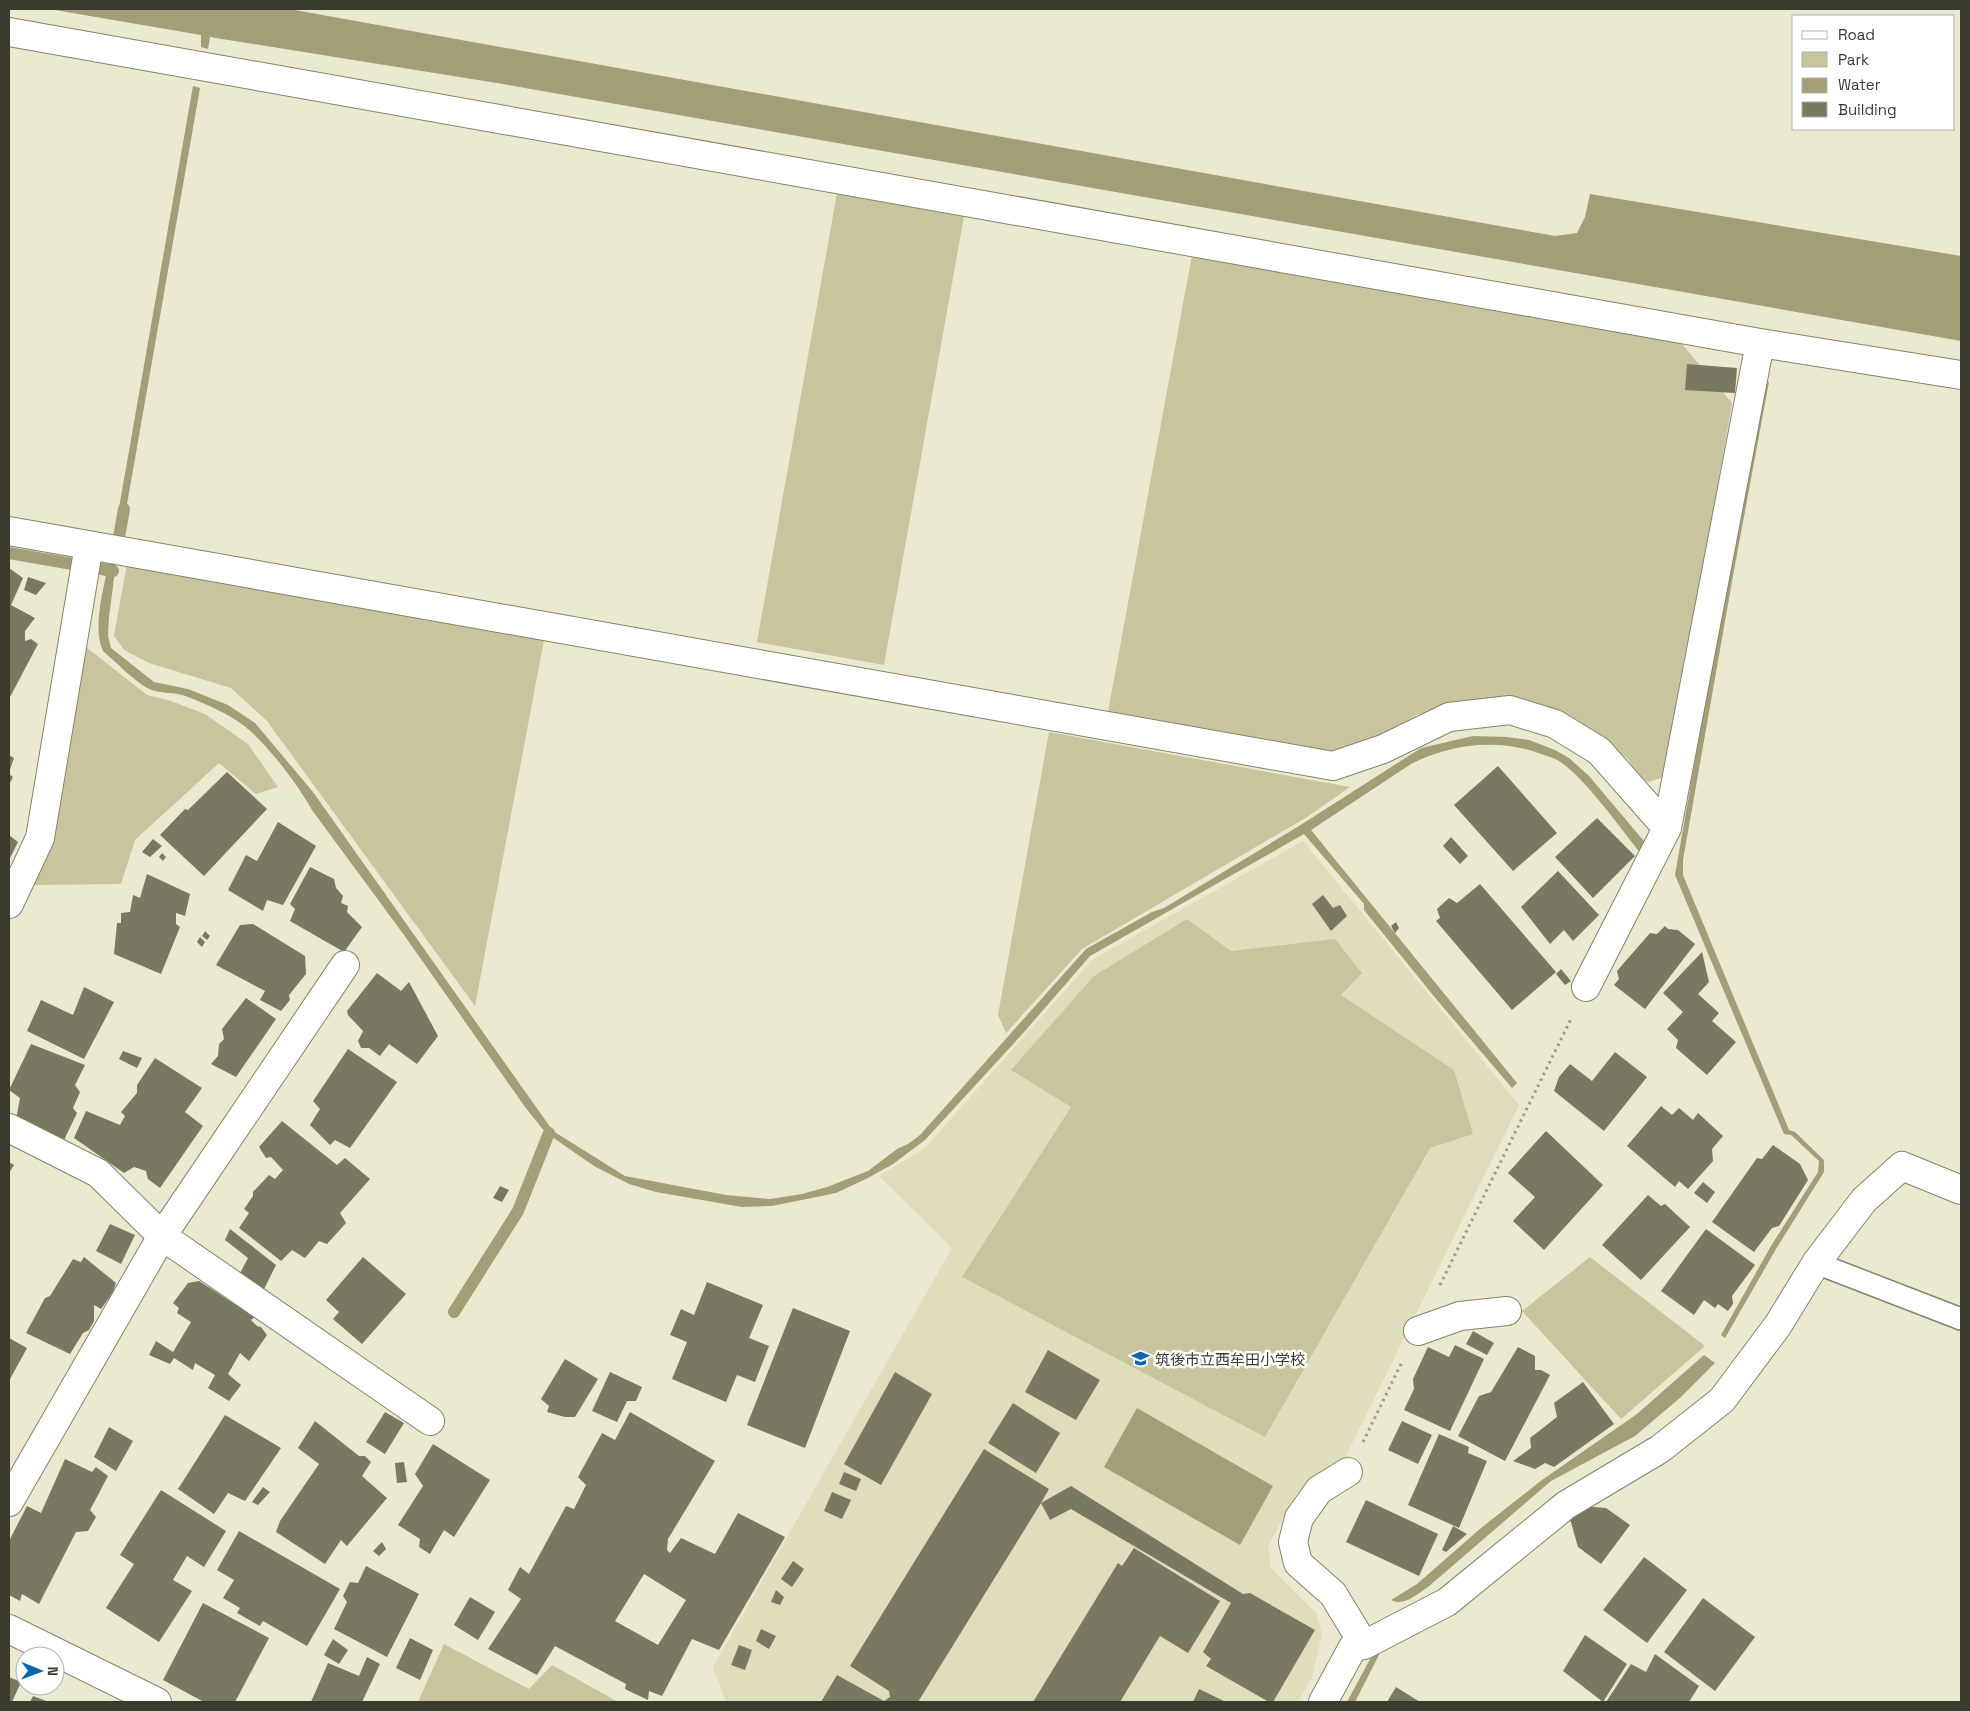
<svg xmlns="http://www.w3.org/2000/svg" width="1970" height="1711" font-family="'Space Grotesk','Noto Sans JP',sans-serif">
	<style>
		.built { fill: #e0ddbc }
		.green { fill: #c8c49e }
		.water { fill: #a29e77 }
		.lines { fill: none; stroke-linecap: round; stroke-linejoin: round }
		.stream { stroke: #a29e77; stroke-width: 12 }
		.building { fill: #7b7861; fill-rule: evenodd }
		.lane-casing { stroke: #86836c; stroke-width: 24 }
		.street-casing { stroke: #86836c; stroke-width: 30 }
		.path { stroke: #9d9c88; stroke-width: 3; stroke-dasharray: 2.5 4; stroke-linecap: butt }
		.lane { stroke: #fff; stroke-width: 21 }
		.street { stroke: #fff; stroke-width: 28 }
		.labels { text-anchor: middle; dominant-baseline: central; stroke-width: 5; stroke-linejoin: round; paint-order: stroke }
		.poi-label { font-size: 15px; fill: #3b3a2f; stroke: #fff; text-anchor: start }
	</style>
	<rect width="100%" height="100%" fill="#ebe9cf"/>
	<path class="built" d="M1303,841L1519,1105L1339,1470L1310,1481L1296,1494L1268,1546L1271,1568L1316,1613L1322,1634L1312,1677L1298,1702H726L713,1667L952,1248L879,1176L925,1148L1092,960Z"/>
	<path class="green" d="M837,193L964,216L884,665L757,642Z
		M1192,255L1647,334L1682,344L1732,403L1667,776L1648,782L1639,776L1627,758L1572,721L1464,704L1416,715L1375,742L1337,754L1108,712Z
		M127,564L544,640L475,1006L267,721L231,688L149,663L124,650L114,636Z
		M86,647L147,695L171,701L205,714L248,744L278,787L256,794L219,763L135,840L121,884L31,885Z
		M1049,732L1350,787L1307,817L1082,949L1006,1033L998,1015Z
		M1187,919L1231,951L1335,939L1362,973L1341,995L1454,1070L1473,1134L1430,1148L1265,1437L962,1277L1071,1107L1011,1070L1094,976Z
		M1590,1257L1705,1346L1621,1419L1522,1311Z
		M444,1644L529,1689L552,1665L618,1702H418Z"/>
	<path class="water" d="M49,9H289L1555,236L1577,233L1585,217L1590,194L1961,256V341L503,84L210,37L208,49L201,47V35Z
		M193,86L200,88L123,527L116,525Z
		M1761,382H1769L1733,576L1683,860V875L1789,1130L1795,1132L1824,1160V1172L1776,1249L1725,1338L1721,1335L1771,1246L1818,1172L1819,1161L1791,1135L1784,1134L1675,875Z
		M109,562L116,563L109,617L108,636L111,648L154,682L188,689L228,705L255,723L313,792L553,1131L625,1176L726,1195L770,1199L802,1194L827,1187L868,1171L897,1149L908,1144L920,1135L1086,949L1152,912L1164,908L1299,826L1421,748L1473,736L1506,737L1529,740L1555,750L1569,758L1589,776L1648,846L1642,855C1620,828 1589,783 1562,763C1557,759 1550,757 1544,755C1501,738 1452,743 1411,764L1311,830L1517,1083L1512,1088L1437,1000L1364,910V904L1304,834L1090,956L1025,1031L925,1140L893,1164L868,1178L836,1193L772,1206L742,1207L656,1192L629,1184L594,1166L545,1132L525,1107L404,935L312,810C298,785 266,742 243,725C227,713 206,704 188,697C175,691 161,695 147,688C132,679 117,663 103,651C92,627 104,587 109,562Z
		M1704,1355L1715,1363L1681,1397L1635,1436L1551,1481L1428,1587C1417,1594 1404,1607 1391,1600L1417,1584L1481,1528L1542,1480L1637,1414Z
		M1137,1408L1273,1486L1240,1545L1104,1467Z
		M1377,1646L1382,1649L1355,1702H1347Z"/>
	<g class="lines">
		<path class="stream" d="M9,553L113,571
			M116,554L124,509
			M454,1312L518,1211L549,1133"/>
	</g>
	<path class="building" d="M1687,364L1737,368L1735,393L1685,390Z
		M9,568L23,578L11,605L35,618L25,631V641L31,639L38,644L9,699Z
		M28,577L46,583L36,595L24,590Z
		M9,755L14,758L9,772Z
		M1498,766L1557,833L1513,871L1454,805Z
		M227,772L267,809L204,876L160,835L185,809L188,810Z
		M9,774L13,777L9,785Z
		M1597,818L1635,856L1593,898L1555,857Z
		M278,822L316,846L283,905L267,900L263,911L228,890L246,855L257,861Z
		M9,835L18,842L9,860Z
		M1451,837L1468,856L1460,864L1443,846Z
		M153,839L162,846L150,857L142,852Z
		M162,853L166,857L163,861L159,857Z
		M310,867L334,879L336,888L343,896L341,903L348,906L347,912L362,927L344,952L290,921L295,909L290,904Z
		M1558,871L1599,915L1573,941L1564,930L1550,944L1521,907Z
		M147,874L190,894L185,916L176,913V924L180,927L161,974L114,954L117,923H121V913L130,912L133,895L140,898Z
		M1480,884L1556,972L1512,1010L1436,921L1440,918L1437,909L1449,898L1457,903Z
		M1323,895L1333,908L1340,905L1347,916L1331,931L1312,904Z
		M1396,922L1399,928L1395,933L1391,926Z
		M253,924L305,956L306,974L289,995L290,1000L281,1011L260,1000L265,991L216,965L240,925Z
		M1665,926L1668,929L1678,930L1695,944L1645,1009L1614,985L1619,979L1617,971L1650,933L1657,934Z
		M205,931L210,936L207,940L202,936Z
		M200,937L205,942L202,947L197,942Z
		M1702,952L1709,982L1698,994L1719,1013L1712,1021L1736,1042L1707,1075L1676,1048L1678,1040L1667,1029L1683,1012L1663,993Z
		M1561,969L1571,981L1565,985L1556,974Z
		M377,973L401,991L409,982L438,1036L417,1064L389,1044L380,1056L369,1048H361L358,1041L363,1031L348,1015L347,1011Z
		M84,987L114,1002L84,1059L27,1031L41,1000L73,1015Z
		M246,998L276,1019L236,1077L211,1064L218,1056L219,1044L224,1039L222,1029Z
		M31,1044L85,1065L75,1085L80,1092L73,1108L77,1113L64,1140L16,1120L20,1098L9,1090Z
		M348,1049L397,1082L350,1148L335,1140L330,1145L310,1125L320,1109L313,1101Z
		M123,1051L142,1058L137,1068L119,1059Z
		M1615,1052L1647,1077L1604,1131L1554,1091L1559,1077L1570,1064L1592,1081Z
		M155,1058L202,1088L185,1112L203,1126L160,1188L148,1179L146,1171L134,1167L124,1173L74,1138L86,1111L120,1125L125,1116L121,1112L137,1093V1085Z
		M1661,1106L1672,1115L1679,1108L1693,1120L1698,1113L1723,1136L1712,1149L1713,1161L1688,1189L1679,1181L1675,1187L1627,1146Z
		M282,1121L337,1165L345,1158L370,1179L340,1213L346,1223L327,1244L319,1241L305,1258L292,1250L281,1261L239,1228L249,1213L244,1209L253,1196V1192L269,1175L275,1179L283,1170L271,1157L266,1158L259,1147Z
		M1546,1131L1603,1185L1544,1250L1513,1221L1535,1197L1508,1173Z
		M1773,1145L1800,1164L1808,1180L1779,1226L1772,1228L1754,1252L1712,1222L1757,1158L1762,1159Z
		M9,1162L14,1165L9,1173Z
		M1703,1182L1715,1192L1707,1203L1694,1193Z
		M500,1186L509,1190L502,1202L493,1198Z
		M1648,1195L1661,1206L1665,1204L1690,1227L1641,1280L1602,1245Z
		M110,1224L135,1235L121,1264L96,1251Z
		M230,1229L276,1265L263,1291L238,1277L248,1258L225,1240Z
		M1706,1229L1755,1265L1732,1296L1733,1304L1728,1311L1718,1304L1715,1308L1704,1300L1694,1315L1661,1291Z
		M84,1257L116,1283L113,1292L101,1309L94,1305V1321L89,1330L83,1333L70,1354L26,1333L45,1298L50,1296L73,1259L81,1262Z
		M363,1257L406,1294L362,1344L333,1319L339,1312L326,1300Z
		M199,1281L255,1317L251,1320L257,1326L261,1327L267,1335L249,1361L240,1353L228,1374L241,1385L229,1401L208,1388L215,1375L195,1363L193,1370L174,1358L170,1364L149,1355L156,1341L173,1352L191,1322L177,1313L179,1308L173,1303L188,1283Z
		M707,1282L763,1305L749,1338L769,1346L755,1382L737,1375L726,1402L672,1379L687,1342L670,1335L681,1309L694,1315Z
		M793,1308L850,1331L805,1448L747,1425Z
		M1473,1331L1494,1343L1487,1355L1466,1344Z
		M9,1338L27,1348L9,1381Z
		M1455,1345L1484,1359L1450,1431L1404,1410L1414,1389L1413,1379L1428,1347L1449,1357Z
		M1518,1347L1535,1356V1370H1541L1550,1375L1505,1461L1458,1436L1479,1396L1491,1392Z
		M1048,1350L1100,1380L1076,1420L1025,1392Z
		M565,1359L598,1379L575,1417H565L547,1412L549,1406L541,1399Z
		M610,1372L642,1387L636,1401H627L617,1422L592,1411Z
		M895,1372L932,1394L881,1485L844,1464Z
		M1583,1382L1614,1424L1554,1467L1545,1463L1535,1469L1513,1461L1531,1448L1530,1438L1557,1417L1554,1403Z
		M1013,1403L1060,1433L1036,1473L988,1443Z
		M385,1412L404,1423L385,1454L366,1442Z
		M630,1412L715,1461L668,1539L667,1550L670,1553L681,1538L715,1554L738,1513L785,1537L719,1650L692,1639L662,1696L649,1691L648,1700L625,1689L626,1684L555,1646L537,1675L488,1649L521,1599L508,1590L520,1567L529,1574L566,1506L574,1509L586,1485L578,1477L602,1433L615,1440ZM644,1574L686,1600L658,1645L615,1621Z
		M225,1415L281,1448L245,1501L228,1493L214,1514L178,1489Z
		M315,1421L359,1456H365L371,1462L362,1476L387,1498L347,1546L341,1540L325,1564L276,1532L280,1521L319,1464L298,1448Z
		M1402,1421L1432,1435L1418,1464L1388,1450Z
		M109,1427L133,1441L116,1471L94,1457Z
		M1439,1434L1469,1447L1468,1453L1487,1461L1459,1528L1408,1505Z
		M433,1444L490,1480L454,1537L444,1530L430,1554L419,1547L420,1539L398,1525L423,1486L415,1474Z
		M984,1449L1049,1489L1041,1503L1071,1486L1243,1594L1250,1593L1315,1630L1273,1702H1269L1206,1666L1211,1659L1203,1652L1231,1603L1071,1509L1050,1520L1041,1503L918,1702H821L837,1675L884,1701L890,1697L889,1691L850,1666Z
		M65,1459L92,1472L96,1467L108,1476L90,1510L96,1517L88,1531L76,1532L39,1604L22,1594L20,1601L9,1595V1541L27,1506L41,1513Z
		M404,1462L407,1482L397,1483L395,1463Z
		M844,1472L861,1479L856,1491L839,1484Z
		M263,1487L270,1492L258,1505L252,1502Z
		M161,1490L226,1531L204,1567L187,1556L173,1580L192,1591L159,1642L106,1608L134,1564L120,1555Z
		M832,1492L851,1500L842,1519L824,1511Z
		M1366,1500L1438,1534L1419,1576L1346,1542Z
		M1566,1505L1606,1508L1630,1525L1601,1564L1578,1547Z
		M1453,1526L1467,1534L1446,1552L1442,1550Z
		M239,1531L340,1589L307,1646L263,1621L260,1626L237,1613L240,1608L223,1598L234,1580L217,1570Z
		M382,1542L386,1549L379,1556L373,1551Z
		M1134,1548L1220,1601L1188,1653L1160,1636L1120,1702H1033L1118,1563L1122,1566Z
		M1644,1557L1687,1590L1647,1643L1603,1610Z
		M793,1561L804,1569L792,1587L781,1579Z
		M366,1566L419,1594L387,1657L334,1629L347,1602L343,1596L350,1582L358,1583Z
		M776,1590L784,1597L780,1605L771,1602Z
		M470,1597L495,1612L478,1640L454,1625Z
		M1703,1598L1755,1637L1715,1691L1664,1652Z
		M203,1603L269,1638L235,1702H204L163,1680Z
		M761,1629L776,1636L769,1649L756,1641Z
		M1585,1635L1627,1664L1603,1702L1563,1671Z
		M410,1638L433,1650L420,1680L396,1668Z
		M333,1639L348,1650L339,1664L324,1655Z
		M739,1645L752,1650L745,1670L731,1665Z
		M1655,1654L1699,1686L1689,1702H1606L1631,1664L1646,1672Z
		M367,1657L380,1664L362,1702H311L328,1663L359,1676Z
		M9,1677L21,1682L12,1702H9Z
		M1396,1687L1420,1702H1387Z
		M1199,1689L1226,1702H1193Z
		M33,1696L49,1702H30Z"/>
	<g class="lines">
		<defs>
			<path id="lane" d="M1816,1263L1961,1319"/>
			<path id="street" d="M9,32L1760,343L1961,375
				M9,531L1333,766L1383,749L1449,717L1510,710L1555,724L1599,751L1667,828
				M9,904L40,838L89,545
				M1586,987L1667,828L1760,343
				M9,1128L98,1173L162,1236L430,1421
				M1418,1331L1460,1316L1507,1311
				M1348,1472L1319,1490L1299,1518L1293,1542L1298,1563L1333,1594L1364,1645
				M9,1502L162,1236L345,965
				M9,1629L157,1702
				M1323,1702L1353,1647L1364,1645L1447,1602L1566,1505L1660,1449L1722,1400L1778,1325L1816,1263L1864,1200L1902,1166L1961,1190"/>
		</defs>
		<use href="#lane" class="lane-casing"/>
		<use href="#street" class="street-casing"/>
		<path class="path" d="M1440,1285L1571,1019
			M1363,1442L1402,1362"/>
		<use href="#lane" class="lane"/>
		<use href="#street" class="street"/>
	</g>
	<defs>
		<symbol id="school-bare" viewBox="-9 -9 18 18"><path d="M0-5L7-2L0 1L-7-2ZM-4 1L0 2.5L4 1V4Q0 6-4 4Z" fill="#0d63b0" stroke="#fff" stroke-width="2.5" paint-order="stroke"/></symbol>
	</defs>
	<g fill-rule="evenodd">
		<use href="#school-bare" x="1128" y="1346" width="25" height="25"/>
	</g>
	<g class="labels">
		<g class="poi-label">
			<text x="1155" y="1359">筑後市立西牟田小学校</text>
		</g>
	</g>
	<rect width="1970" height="1711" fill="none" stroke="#3b3a2f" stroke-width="20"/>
	<rect x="1792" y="15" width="162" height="115" fill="#ffffff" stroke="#b1b0ac"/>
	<rect x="1802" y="31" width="25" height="8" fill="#ffffff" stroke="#b1b0ac"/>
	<text x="1838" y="40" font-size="15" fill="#3b3a2f">Road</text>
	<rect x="1802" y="52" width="25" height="15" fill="#c8c49e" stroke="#b1b0ac"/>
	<text x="1838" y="65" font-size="15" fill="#3b3a2f">Park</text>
	<rect x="1802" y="78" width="25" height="15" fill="#a29e77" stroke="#b1b0ac"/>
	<text x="1838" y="90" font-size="15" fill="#3b3a2f">Water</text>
	<rect x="1802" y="102" width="25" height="15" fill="#7b7861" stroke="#b1b0ac"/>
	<text x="1838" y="115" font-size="15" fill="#3b3a2f">Building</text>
	<g transform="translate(40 1671) rotate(91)"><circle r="24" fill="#ffffff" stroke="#b1b0ac"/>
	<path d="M0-4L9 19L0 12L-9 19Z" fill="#0d63b0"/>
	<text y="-8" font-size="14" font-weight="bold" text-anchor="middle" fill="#3b3a2f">N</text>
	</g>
</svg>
